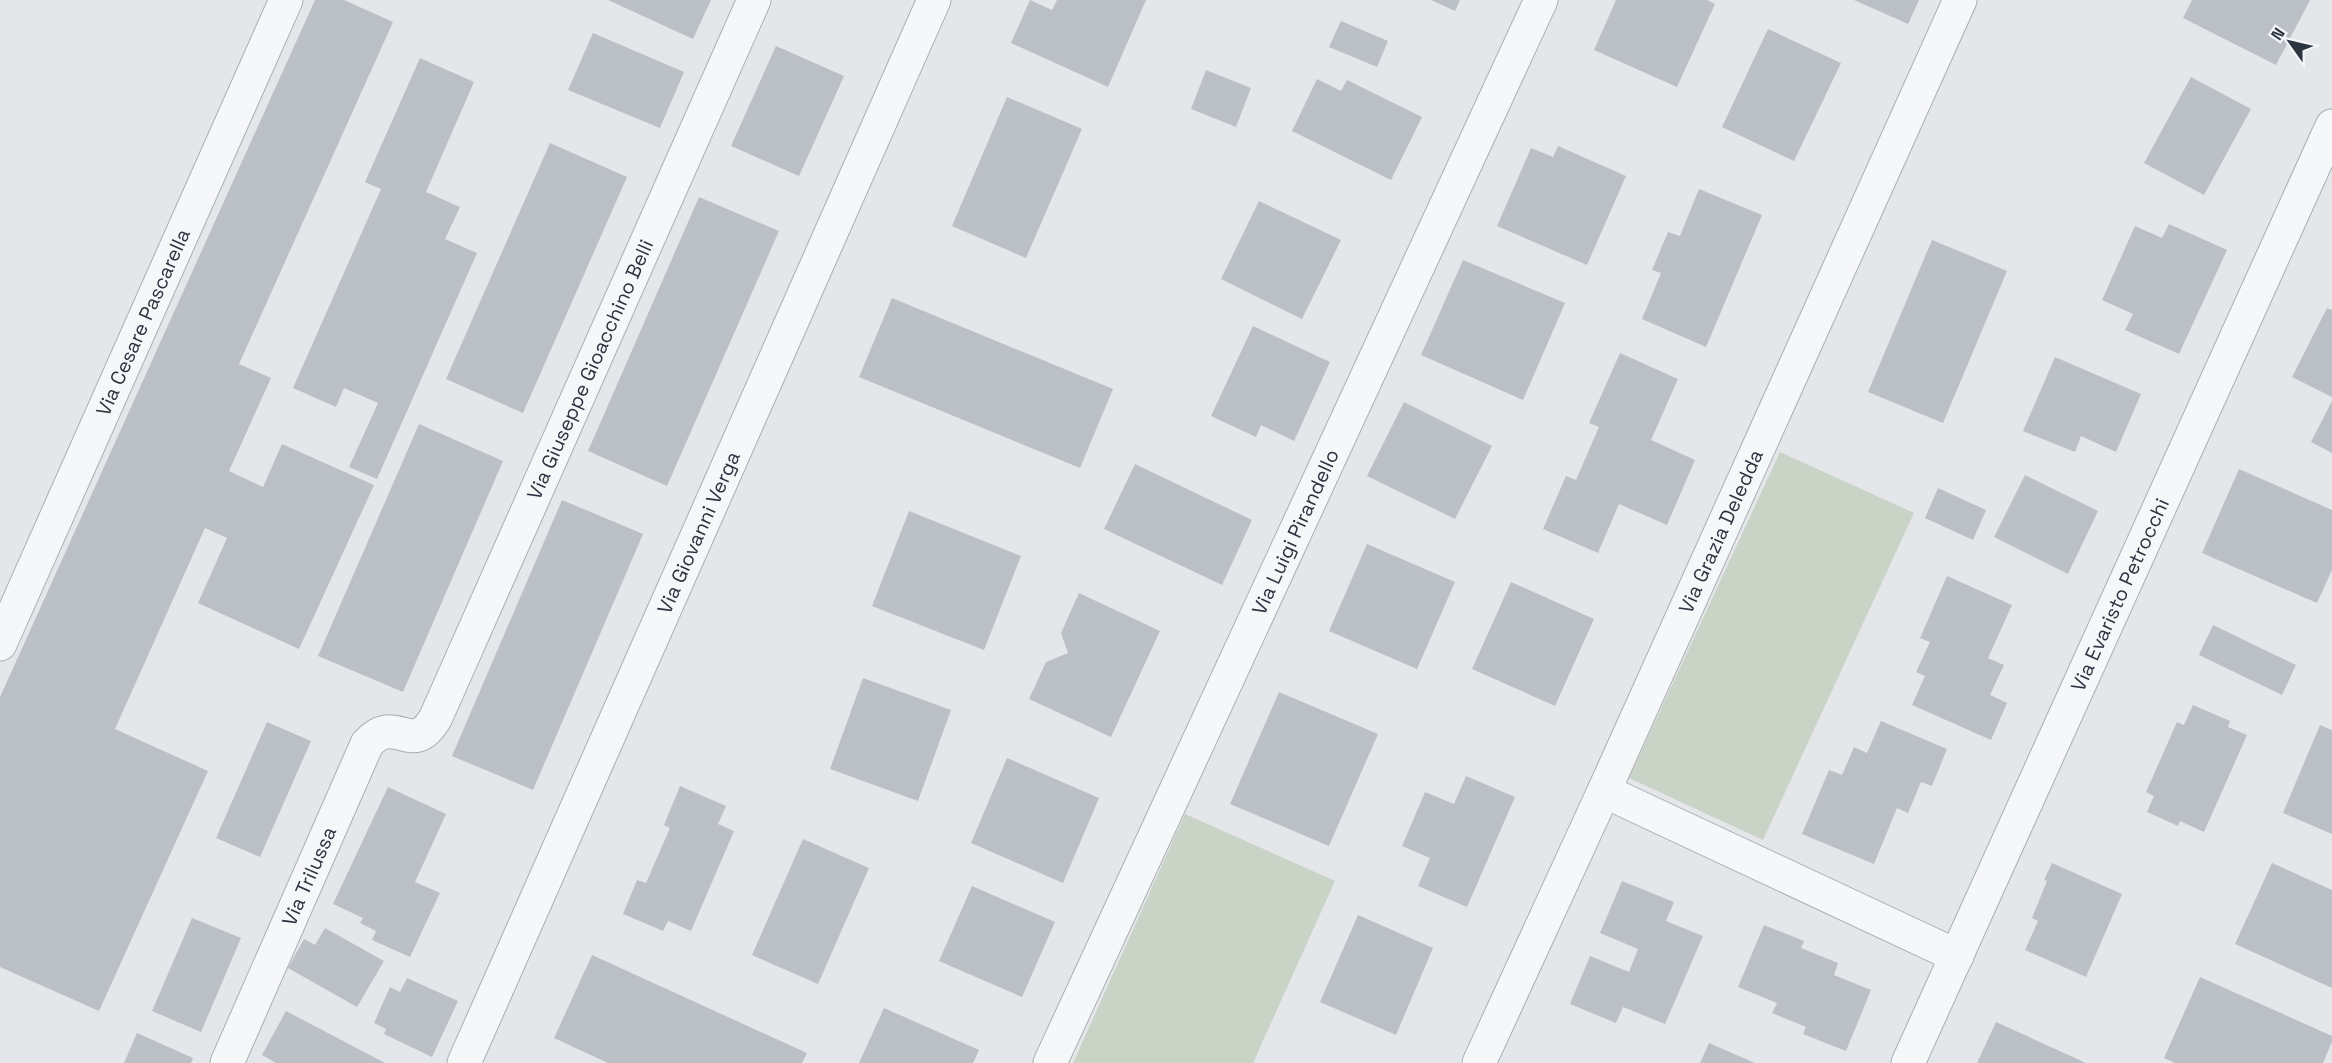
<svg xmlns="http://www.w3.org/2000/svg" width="2332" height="1063" font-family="'Space Grotesk',sans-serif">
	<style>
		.green { fill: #c9d4c6 }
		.building { fill: #bbc0c7 }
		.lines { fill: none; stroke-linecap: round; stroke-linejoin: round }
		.minor-casing { stroke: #a9adb4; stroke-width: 35 }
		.minor { stroke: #f6f7f9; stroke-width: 33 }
		.labels { text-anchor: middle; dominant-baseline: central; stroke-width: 4.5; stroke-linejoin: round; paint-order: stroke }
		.street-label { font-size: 20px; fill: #2d3441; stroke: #f3f5f8 }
	</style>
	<rect width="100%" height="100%" fill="#e4e6ea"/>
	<path class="green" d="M1780,452L1914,513L1763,840L1629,778Z
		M1185,814L1335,881L1253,1063H1073Z"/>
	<path class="building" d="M315,0H344L393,22L239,364L271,378L229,471L263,487L282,444L374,485L299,649L198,603L227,538L205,528L115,729L208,771L99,1011L0,967V697Z
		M608,0H711L693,39Z
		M1030,0L1052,10L1057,0H1146L1108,87L1011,43Z
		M1431,0H1460L1455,11Z
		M1616,0H1707L1715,4L1677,87L1594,50Z
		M1854,0H1919L1908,24Z
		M2192,0H2310L2276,65L2183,18Z
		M1341,21L1388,41L1377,67L1329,47Z
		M1768,29L1841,63L1794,161L1722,127Z
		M593,33L684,72L660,128L568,90Z
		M776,46L844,76L799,176L731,146Z
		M420,58L474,82L426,192L460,207L445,239L477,253L377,479L349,467L378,403L344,388L336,407L293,388L381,189L365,182Z
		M1206,70L1251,88L1236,127L1191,109Z
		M2191,77L2251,109L2204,195L2144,163Z
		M1317,79L1341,91L1347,80L1422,117L1391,180L1292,131Z
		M1007,97L1082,129L1026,258L952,226Z
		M550,143L627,177L523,413L446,379Z
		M1558,146L1626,176L1587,265L1497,226L1531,148L1553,157Z
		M1699,189L1762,215L1706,347L1642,319L1661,273L1652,270L1668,232L1680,236Z
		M699,197L779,231L667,486L588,451Z
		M1259,201L1341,240L1302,319L1221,279Z
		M2169,224L2227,250L2179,354L2125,330L2133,314L2102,300L2135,226L2162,238Z
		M1932,240L2007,271L1943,423L1868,392Z
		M1463,260L1565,303L1523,400L1421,355Z
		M892,298L1113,389L1080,468L859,377Z
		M2327,308L2332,310V397L2292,377Z
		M1253,326L1330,362L1294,441L1261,425L1256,437L1211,416Z
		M1620,353L1678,379L1651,440L1695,460L1667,525L1619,504L1598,553L1543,529L1566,476L1576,480L1599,427L1589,423Z
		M2055,357L2141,394L2116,452L2081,436L2075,452L2023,431Z
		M2332,401V453L2311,442Z
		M1404,402L1492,446L1455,519L1367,476Z
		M419,424L503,461L403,692L318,656Z
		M1135,464L1252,520L1222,585L1104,529Z
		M2239,469L2332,510V570L2317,603L2202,553Z
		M2025,475L2098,511L2068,574L1994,537Z
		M1938,488L1986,510L1973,540L1925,518Z
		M562,500L643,534L533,790L452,756Z
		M909,511L1021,556L984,650L872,606Z
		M1367,544L1455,582L1417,669L1329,631Z
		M1947,576L2012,605L1988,658L2004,665L1990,695L2007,703L1991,740L1912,705L1925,676L1916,672L1930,642L1920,638Z
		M1511,582L1594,619L1555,706L1472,669Z
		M1079,593L1160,631L1111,737L1029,699L1046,662L1068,653L1061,633Z
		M2213,625L2296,665L2282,695L2199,655Z
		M863,678L951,710L918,801L830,769Z
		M1279,692L1378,734L1329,846L1230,804Z
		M2193,705L2230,721L2228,727L2247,735L2204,832L2180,821L2178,826L2147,812L2154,796L2146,792L2177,722L2184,725Z
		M1881,721L1947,749L1932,786L1921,782L1908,813L1897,808L1874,864L1802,834L1829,770L1842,775L1854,747L1867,753Z
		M267,722L311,741L260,857L216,838Z
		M2320,725L2332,730V834L2283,813Z
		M1007,758L1099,798L1063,883L971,843Z
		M1466,776L1515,797L1467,907L1418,886L1430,858L1402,846L1425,792L1454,804Z
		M680,786L726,806L718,824L734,831L691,931L668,921L663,931L623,914L637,880L646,883L670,828L664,825Z
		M388,787L446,814L415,882L440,893L410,957L372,940L376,931L360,923L363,918L333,904Z
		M803,839L869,868L818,984L752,955Z
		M2052,863L2122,894L2086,977L2025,950L2038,921L2032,918L2047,881L2044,880Z
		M2272,863L2332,890V988L2235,944Z
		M1622,881L1674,902L1666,921L1703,936L1665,1024L1623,1007L1616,1023L1570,1004L1590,956L1629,972L1638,949L1600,933Z
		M972,886L1055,922L1022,997L939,961Z
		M1358,915L1433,948L1396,1035L1320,1002Z
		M192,918L241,938L201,1032L152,1011Z
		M1764,925L1804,941L1801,948L1838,963L1834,975L1871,990L1846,1051L1803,1034L1806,1027L1772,1013L1777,1003L1738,987Z
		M325,928L384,961L357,1007L288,968L304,939L315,945Z
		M592,955L807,1053L802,1063H608L554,1038Z
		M2200,977L2332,1036V1042L2323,1063H2175L2164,1058Z
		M407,978L458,1001L432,1057L384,1034L386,1029L374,1023L390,987L400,992Z
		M884,1008L979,1050L973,1063H859Z
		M286,1011L385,1063H276L262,1055Z
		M1996,1022L2086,1063H1977Z
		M137,1033L193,1058L191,1063H124Z
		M1709,1043L1755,1063H1700Z"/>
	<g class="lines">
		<defs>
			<g id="minor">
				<path id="s1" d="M0,644L286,0"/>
				<path d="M1604,791L1957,956"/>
				<path id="s2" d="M227,1063L367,744C396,711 412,760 436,717L754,0"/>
				<path id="s3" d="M464,1063L934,0"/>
				<path id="s4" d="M1050,1063L1541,0"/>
				<path id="s5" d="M1479,1063L1604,791L1960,0"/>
				<path id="s6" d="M1908,1063L2332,126"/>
			</g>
		</defs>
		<use href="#minor" class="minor-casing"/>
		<use href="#minor" class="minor"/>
	</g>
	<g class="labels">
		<g class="street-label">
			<text stroke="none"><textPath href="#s1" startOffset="352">Via Cesare Pascarella</textPath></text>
			<text stroke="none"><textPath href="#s2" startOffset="810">Via Giuseppe Gioacchino Belli</textPath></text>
			<text stroke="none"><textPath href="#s3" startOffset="580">Via Giovanni Verga</textPath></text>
			<text stroke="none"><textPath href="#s4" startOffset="585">Via Luigi Pirandello</textPath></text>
			<text stroke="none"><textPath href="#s5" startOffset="584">Via Grazia Deledda</textPath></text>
			<text stroke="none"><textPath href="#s6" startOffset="514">Via Evaristo Petrocchi</textPath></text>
			<text stroke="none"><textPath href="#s2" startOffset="204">Via Trilussa</textPath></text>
		</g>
	</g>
	<g transform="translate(2290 42) rotate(304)" stroke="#f3f5f8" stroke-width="4.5" paint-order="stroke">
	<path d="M0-4.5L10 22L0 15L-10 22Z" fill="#2d3441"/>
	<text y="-9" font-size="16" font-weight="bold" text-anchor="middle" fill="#2d3441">N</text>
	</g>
</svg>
